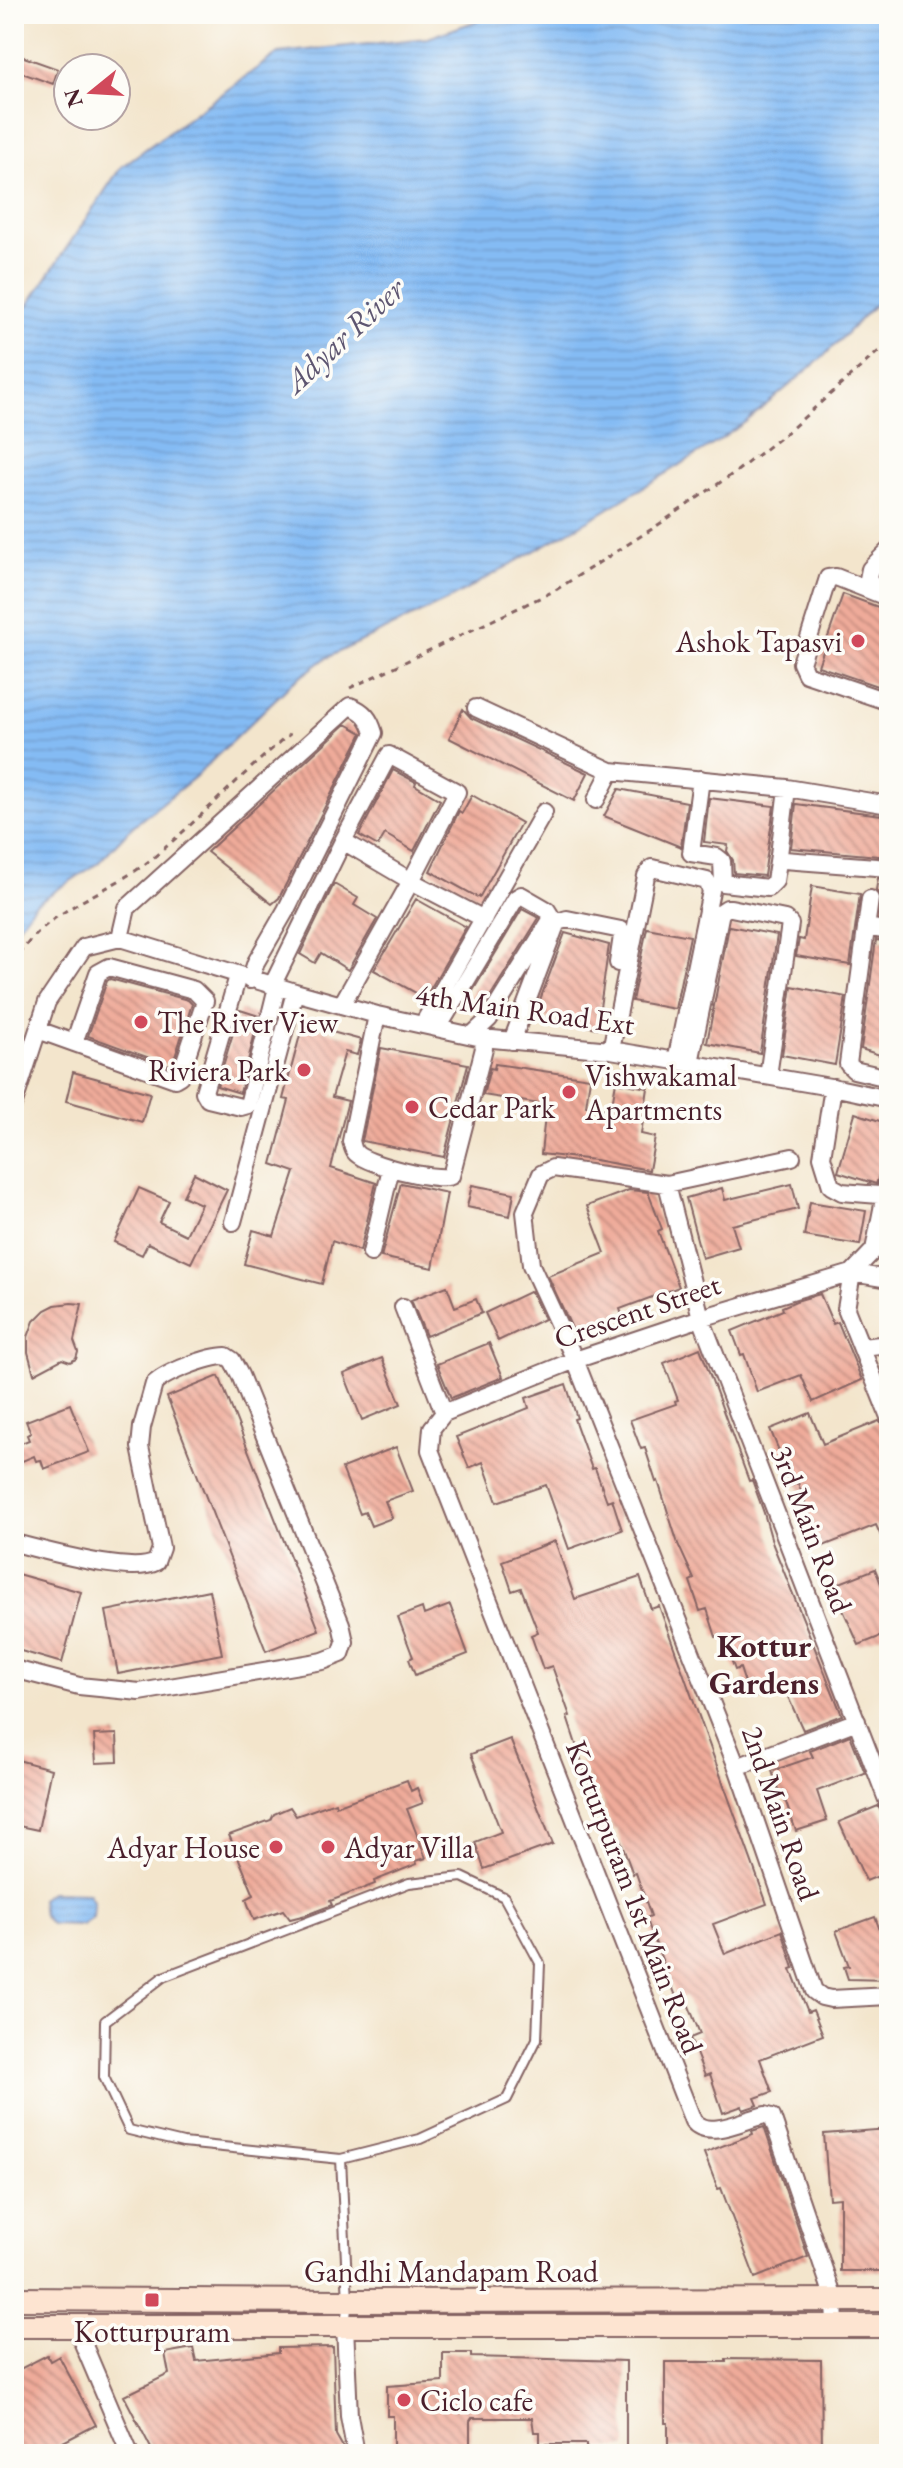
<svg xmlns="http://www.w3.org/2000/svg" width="903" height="2468" font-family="'EB Garamond',serif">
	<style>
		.water { fill: url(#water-rules); stroke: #676d90; stroke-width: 2 }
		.building { fill: url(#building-back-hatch) }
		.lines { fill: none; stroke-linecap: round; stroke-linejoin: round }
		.lane-casing { stroke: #856463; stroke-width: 12 }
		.street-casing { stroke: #856463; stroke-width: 20 }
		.secondary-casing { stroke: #856463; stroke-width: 26 }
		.path { stroke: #856463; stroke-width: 3; stroke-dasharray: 6 6; stroke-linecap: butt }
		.lane { stroke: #fff; stroke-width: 8 }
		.street { stroke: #fff; stroke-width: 16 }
		.secondary { stroke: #fde4d1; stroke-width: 22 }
		.poi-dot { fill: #d1495b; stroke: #fdfcf7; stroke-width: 3 }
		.labels { text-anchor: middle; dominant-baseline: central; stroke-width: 7; stroke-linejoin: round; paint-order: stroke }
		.poi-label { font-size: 30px; fill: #4a1f2b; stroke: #fdfcf7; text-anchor: start }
		.street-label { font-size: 30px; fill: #4a1f2b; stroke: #fdfcf7 }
		.water-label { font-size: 32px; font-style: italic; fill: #5e5671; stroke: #fdfcf7 }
		.neighbourhood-label { font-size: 32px; font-weight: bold; fill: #4a1f2b; stroke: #fdfcf7 }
	</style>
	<defs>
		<pattern id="water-rules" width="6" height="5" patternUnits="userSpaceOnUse" patternTransform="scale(2)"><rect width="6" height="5" fill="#84bbf4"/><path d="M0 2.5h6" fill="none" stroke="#74a0d1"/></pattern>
		<pattern id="building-back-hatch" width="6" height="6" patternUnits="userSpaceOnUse" patternTransform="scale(2)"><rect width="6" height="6" fill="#efab9a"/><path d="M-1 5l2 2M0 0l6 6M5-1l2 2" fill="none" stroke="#c48b7e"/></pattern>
	</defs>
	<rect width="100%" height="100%" fill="#fdfcf7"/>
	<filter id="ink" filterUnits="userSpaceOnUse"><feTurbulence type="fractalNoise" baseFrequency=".0125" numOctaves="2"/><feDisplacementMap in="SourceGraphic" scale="16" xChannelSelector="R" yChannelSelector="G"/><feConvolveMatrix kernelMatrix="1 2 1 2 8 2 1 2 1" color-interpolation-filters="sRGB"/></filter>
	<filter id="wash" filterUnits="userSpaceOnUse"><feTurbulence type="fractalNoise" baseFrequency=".006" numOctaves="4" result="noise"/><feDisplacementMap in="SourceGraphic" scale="32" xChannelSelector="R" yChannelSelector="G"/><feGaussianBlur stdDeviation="1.8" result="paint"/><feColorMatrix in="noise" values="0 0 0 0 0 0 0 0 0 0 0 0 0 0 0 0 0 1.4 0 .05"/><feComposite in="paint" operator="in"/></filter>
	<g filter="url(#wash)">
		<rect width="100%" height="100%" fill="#f3e5cc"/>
		<path class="water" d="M496,14H889V290L823,357L747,421L714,444L596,516L448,600L326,658L292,683L195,777L132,827L98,863L34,905L14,932V326L121,167L278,53L428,38Z
			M50,1892L88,1893L94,1903L93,1917L82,1925L51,1924L43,1916L41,1899Z"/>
		<g id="blocks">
			<path class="building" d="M21,56L58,69L53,84L16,71Z
				M843,594L889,611V690L818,666Z
				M463,709L471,718L588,773L574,801L449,738Z
				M346,724L362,733L279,898L272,904L207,852Z
				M393,770L416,782L415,785L440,800L414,851L385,834L378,846L359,835Z
				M619,789L687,802L681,847L604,816Z
				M472,795L521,823L479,898L430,871L459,811L462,813Z
				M709,798L774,806L764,876L734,873L733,860L727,851L728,845L704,842Z
				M796,804L889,816V857L791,848Z
				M878,878L889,879V920L879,918L881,900L876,890Z
				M334,884L358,898L354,905L377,919L348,970L321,953L315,963L300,954Z
				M812,886L860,894L850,965L796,956L799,939L804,940Z
				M416,899L466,927L425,998L374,970Z
				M522,909L539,918L483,1008L468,999Z
				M729,926L777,935L760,1053L707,1043Z
				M647,928L690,936L675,1009L632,1001Z
				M565,933L609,945L597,1028L534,1016Z
				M876,940L889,942V1058L861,1049Z
				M110,979L188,1000L192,1004L172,1066L88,1036L107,981Z
				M792,986L846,997L835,1065L782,1055Z
				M240,1010L259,1016L240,1093L217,1086Z
				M303,1024L361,1040L357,1055L345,1052L332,1097L348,1101L331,1168L376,1183L360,1251L332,1241L322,1284L244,1264L253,1230L274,1236L295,1172L272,1164L289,1100L283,1099Z
				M381,1048L468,1064L444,1157L362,1141Z
				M495,1064L590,1078L586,1106L611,1110L616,1082L648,1088L641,1134L655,1137L649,1170L595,1160L541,1154L546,1105L483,1095L490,1068L494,1069Z
				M73,1072L150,1093L142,1122L66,1101Z
				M855,1113L889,1124V1148L876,1184L838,1172Z
				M194,1173L227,1190L191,1263L148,1243L142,1255L114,1242L139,1188L169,1201L159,1222L186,1235L201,1204L183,1196Z
				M401,1183L447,1193L433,1268L381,1257Z
				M792,1184L798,1209L732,1225L739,1247L702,1258L686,1198L722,1188L725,1200Z
				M472,1185L514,1193L510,1216L467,1207Z
				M629,1190L648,1192L662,1229L658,1231L679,1287L620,1309L623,1318L575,1335L548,1276L605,1253L587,1206Z
				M810,1202L866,1211L860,1245L804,1236Z
				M447,1286L455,1307L476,1299L482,1313L426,1336L411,1300Z
				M531,1291L544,1319L498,1341L485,1313Z
				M820,1294L833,1324L838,1322L862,1380L813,1402L801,1375L757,1392L744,1354L741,1355L732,1331L783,1310L782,1307L796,1301Z
				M71,1303L82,1304L74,1341L78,1352L76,1359L70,1362L62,1359L34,1374L28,1352V1337L34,1321L45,1310L55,1305Z
				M489,1343L503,1377L451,1398L437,1364Z
				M700,1348L749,1481L752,1480L764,1513L773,1545L842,1715L803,1730L784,1688L750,1699L740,1668L735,1670L722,1635L716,1637L707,1609L700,1611L690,1581L694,1579L678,1544L658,1481L656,1482L645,1448L641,1449L630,1420L676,1404L675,1401L678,1400L664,1363Z
				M382,1358L401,1404L362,1420L344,1374Z
				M219,1376L319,1630L266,1651L167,1397Z
				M566,1384L577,1418L574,1419L592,1469L595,1468L607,1501L612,1499L622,1530L569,1549L546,1485L497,1502L483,1462L469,1468L456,1437L529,1408L526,1398Z
				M70,1404L89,1452L44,1469L41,1460L36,1461L34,1456L20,1462L14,1446L29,1440L27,1435L31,1433L26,1421Z
				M810,1413L823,1444L879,1421L883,1426L889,1442V1554L876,1525L821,1547L798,1483L793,1485L770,1429Z
				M396,1447L413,1491L385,1501L392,1518L371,1526L365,1512L360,1514L342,1468Z
				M555,1541L575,1599L640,1577L651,1609L659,1606L767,1904L713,1924L725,1954L782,1931L794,1968L791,1969L808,2012L813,2010L823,2035L760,2059L772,2092L755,2098L758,2105L743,2110L742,2106L723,2113L710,2074L705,2076L690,2038L700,2034L685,1996L677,1999L646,1918L651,1916L636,1873L633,1874L616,1829L613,1830L598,1791L592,1793L567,1717L570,1716L552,1666L543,1669L531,1635L538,1632L521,1588L512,1591L502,1561Z
				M875,1569L889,1603V1633L859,1645L832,1586Z
				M14,1573L81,1592L62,1663L14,1649Z
				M209,1590L222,1654L118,1674L106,1611Z
				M450,1605L468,1654L415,1675L409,1659L413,1657L398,1617L422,1608L424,1615Z
				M117,1734L118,1762L96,1763L94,1735Z
				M850,1735L865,1773L817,1791L827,1821L796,1831L784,1797L781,1798L772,1771L813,1757L810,1751Z
				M510,1739L553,1844L484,1869L475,1842L501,1832L471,1754Z
				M14,1759L51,1769L38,1830L14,1825Z
				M407,1780L411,1791L417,1788L423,1803L407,1809L426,1858L416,1861L417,1864L374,1881L375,1884L330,1901L332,1905L306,1915L290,1919L283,1910L254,1920L246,1899L254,1895L229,1835L271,1820L274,1814L290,1807L296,1816L335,1802L336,1806Z
				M878,1806L889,1826V1872L866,1881L839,1822Z
				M875,1917L889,1954V1980L848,1979L844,1967L849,1966L836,1931Z
				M764,2127L808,2257L755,2278L721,2188L718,2189L704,2153L753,2134L752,2131Z
				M889,2129V2271H840V2198L829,2199L824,2134Z
				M333,2347L336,2435L344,2449L336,2454H154L124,2396L169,2374L165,2353L193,2348L196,2361L278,2353V2348Z
				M443,2353H471V2357L626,2361V2448H586V2444H540V2432H534L532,2418H472L470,2421V2454H399V2451L393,2452V2416H387V2386L443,2382Z
				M47,2355L50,2361L59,2356L96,2425L40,2454H14V2372Z
				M726,2359L821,2360L822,2454H780V2450L668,2448V2423H665V2362H726Z"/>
		</g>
	</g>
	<g filter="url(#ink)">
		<use href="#blocks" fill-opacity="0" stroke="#856463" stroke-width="2"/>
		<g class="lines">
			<defs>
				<path id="lane" d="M462,1877L504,1897L540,1963L537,2039L507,2099L420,2139L341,2159L183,2143L129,2130L104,2077L105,2021L163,1977L409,1883Z
					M341,2159L348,2301L345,2325"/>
				<path id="street" d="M884,589L872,585L868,579L870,569L889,550
					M889,598L836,577L828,578L801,663L806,674L889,702
					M476,708L611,771L787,788L889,805
					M701,779L691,853L717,857L722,861L723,883L768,888L775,881L779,855
					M787,788L779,855L784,860L889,868
					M596,800L611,771
					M870,899L848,1064L854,1070L884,1077L889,1075
					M866,927L889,931
					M120,938L127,908L350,706C364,711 370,719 374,733L286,910L256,962L250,980
					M238,976L204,1092L208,1099L241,1107L248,1105L277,987
					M272,986L343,841L389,755L457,792L411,881L484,919
					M342,1004L411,881L343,841
					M377,1015L351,1141C352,1144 353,1150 355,1152C363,1164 438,1182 451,1176L484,1048L482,1038
					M423,1024L544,812
					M438,1028L516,898L521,895L547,910L552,918L489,1019L472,1035
					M38,1030L175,1079L180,1076L205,1001L194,990L109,967L98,973L74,1043
					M512,1041L557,922L567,919L621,930L622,936L618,963
					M611,1050L646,876L652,868L707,881L711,891L676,1061
					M690,1063L721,912L727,908H731L785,919L790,924L768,1076
					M833,1087L822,1157L831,1186L842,1192L879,1195L884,1198
					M14,1103L47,1002L84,947L120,938L295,992L377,1015L482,1038L611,1050L842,1089L889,1099
					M792,1157L667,1184L553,1168L541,1174L525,1212L531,1265L575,1360L737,1767L814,1991L822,1997L831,1999L889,1996
					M889,1174L874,1250L852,1273L846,1309L889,1417
					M667,1184L701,1318L889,1805
					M233,1222L295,992
					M371,1253L391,1168
					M403,1307L444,1413
					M862,1347L889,1344
					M14,1543C45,1550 131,1576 156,1562L161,1548L140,1447L142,1427L154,1384C166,1372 209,1356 226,1356L232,1360L240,1375L341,1624L345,1642L341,1654L323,1661L140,1692L79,1686L14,1669
					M737,1767L857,1721
					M345,2325L349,2416L356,2454
					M835,2325L834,2299L772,2117L765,2115C746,2119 708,2140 693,2121L430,1450L432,1428L444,1413L575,1360L701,1318L852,1273L889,1279
					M76,2327L130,2454"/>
				<path id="secondary" d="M14,2299L348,2301L889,2300
					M14,2326H889"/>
			</defs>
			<use href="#lane" class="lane-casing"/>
			<use href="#street" class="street-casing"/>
			<use href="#secondary" class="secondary-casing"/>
			<path class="path" d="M350,688L554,591L652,529L737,471L791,429L889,342
				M14,966C38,910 108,895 153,858C200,819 242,773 290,734"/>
			<use href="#lane" class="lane"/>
			<use href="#street" class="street"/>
			<use href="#secondary" class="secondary"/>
		</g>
	</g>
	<g class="poi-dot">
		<circle cx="858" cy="641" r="8"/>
		<circle cx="141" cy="1022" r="8"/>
		<circle cx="304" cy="1070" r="8"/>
		<circle cx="569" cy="1092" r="8"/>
		<circle cx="412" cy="1107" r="8"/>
		<circle cx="276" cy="1847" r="8"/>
		<circle cx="328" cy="1847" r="8"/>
		<rect x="144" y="2292" width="16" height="16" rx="4"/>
		<circle cx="404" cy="2400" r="8"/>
	</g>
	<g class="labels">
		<g class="poi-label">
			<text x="842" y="641" text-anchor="end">Ashok Tapasvi</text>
			<text x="157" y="1022">The River View</text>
			<text x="288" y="1070" text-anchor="end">Riviera Park</text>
			<text x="585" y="1075">Vishwakamal<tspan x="585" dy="34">Apartments</tspan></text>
			<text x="428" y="1107">Cedar Park</text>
			<text x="260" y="1847" text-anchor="end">Adyar House</text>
			<text x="344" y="1847">Adyar Villa</text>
			<text x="152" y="2331" text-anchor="middle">Kotturpuram</text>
			<text x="420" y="2400">Ciclo cafe</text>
		</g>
		<g class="street-label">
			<text transform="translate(525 1009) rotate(8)">4th Main Road Ext</text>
			<text transform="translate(637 1311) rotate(-19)">Crescent Street</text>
			<text transform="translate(812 1529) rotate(69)">3rd Main Road</text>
			<text transform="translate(781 1813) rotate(71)">2nd Main Road</text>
			<text transform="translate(635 1897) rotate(69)">Kotturpuram 1st Main Road</text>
			<text x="451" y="2271">Gandhi Mandapam Road</text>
		</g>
		<g class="water-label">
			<text transform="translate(344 335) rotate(-43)">Adyar River</text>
		</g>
		<g class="neighbourhood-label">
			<text x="764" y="1646">Kottur<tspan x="764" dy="37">Gardens</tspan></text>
		</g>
	</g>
	<rect width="903" height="2468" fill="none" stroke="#fdfcf7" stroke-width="48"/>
	<g transform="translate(92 92) rotate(252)"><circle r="38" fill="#fdfcf7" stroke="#b5a4a5" stroke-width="2"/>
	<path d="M0-6L14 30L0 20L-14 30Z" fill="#d1495b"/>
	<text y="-12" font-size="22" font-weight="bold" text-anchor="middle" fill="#4a1f2b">N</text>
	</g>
</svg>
